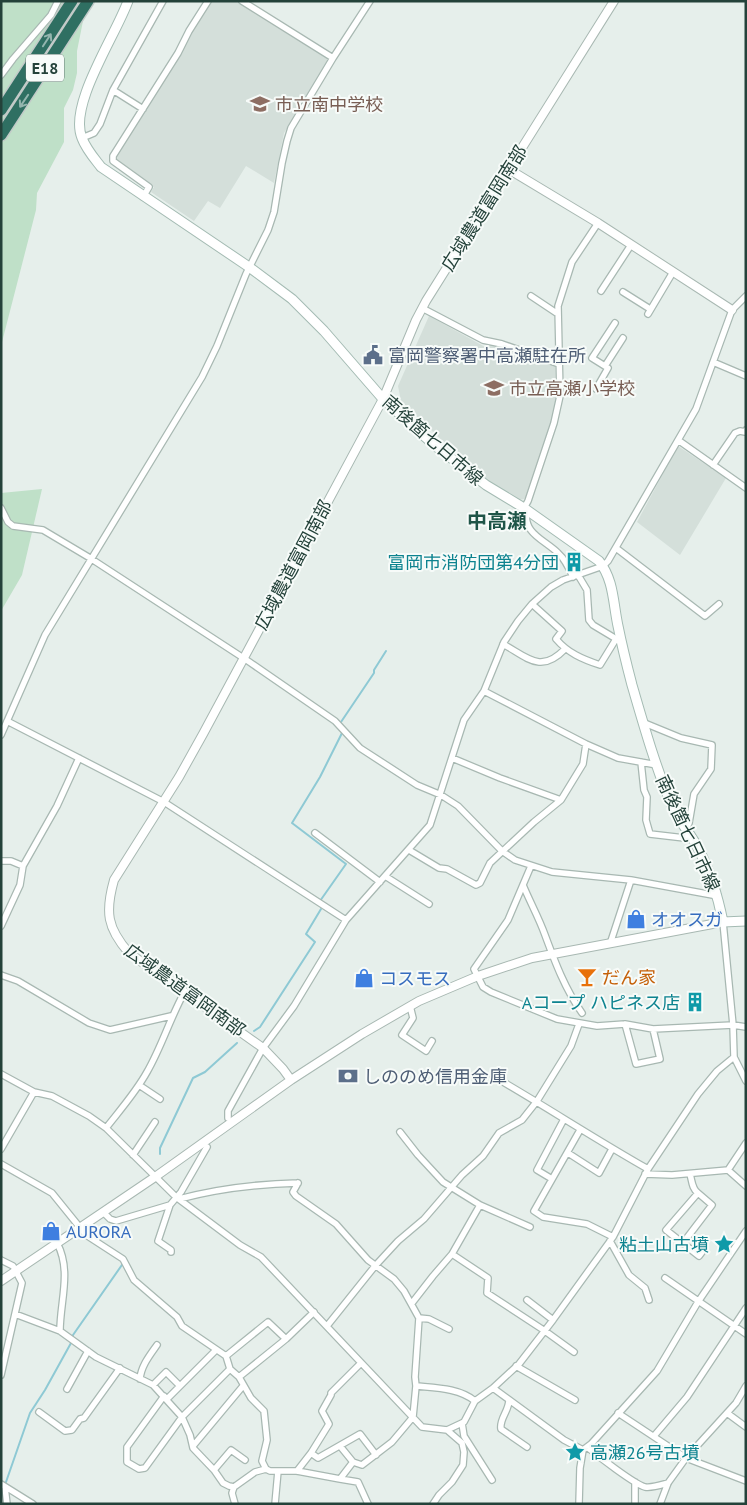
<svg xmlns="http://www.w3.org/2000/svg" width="747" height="1505" font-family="'PT Sans','Noto Sans JP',sans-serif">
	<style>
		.built { fill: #d4dfda }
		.green { fill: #bfe0c8 }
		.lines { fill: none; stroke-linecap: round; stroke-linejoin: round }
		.stream { stroke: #8ec9d4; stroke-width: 2 }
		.minor-casing { stroke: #a8b8b2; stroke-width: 8 }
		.tertiary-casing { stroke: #a8b8b2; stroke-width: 10 }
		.secondary-casing { stroke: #a4bbb3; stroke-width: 11 }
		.motorway-casing { stroke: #c2cac8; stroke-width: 14 }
		.minor { stroke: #fff; stroke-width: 5.5 }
		.tertiary { stroke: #fff; stroke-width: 8 }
		.secondary { stroke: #fff; stroke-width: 9 }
		.motorway { stroke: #2f6f62; stroke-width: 11 }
		.oneway { stroke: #93b5ae }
		.labels { text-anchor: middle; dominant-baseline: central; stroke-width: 4; stroke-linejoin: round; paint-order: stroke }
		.shield { fill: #f7fbf9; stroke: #637a73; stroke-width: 1 }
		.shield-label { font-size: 16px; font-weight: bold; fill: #24423a }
		.education-label { font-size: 18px; fill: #785e54; stroke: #f7fbf9; text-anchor: start }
		.street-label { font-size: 18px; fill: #24423a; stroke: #f7fbf9 }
		.service-label { font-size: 18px; fill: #4e5e75; stroke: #f7fbf9; text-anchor: start }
		.culture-label { font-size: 18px; fill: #0d838f; stroke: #f7fbf9; text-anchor: end }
		.shop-label { font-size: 18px; fill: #366cbe; stroke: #f7fbf9; text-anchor: start }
		.food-label { font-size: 18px; fill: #c56008; stroke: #f7fbf9; text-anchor: start }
		.quarter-label { font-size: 20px; font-weight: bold; fill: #1f5548; stroke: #f7fbf9 }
	</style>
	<rect width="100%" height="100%" fill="#e6efeb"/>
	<path class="built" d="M212,1H238L330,59L284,133L274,183L246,166L220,208L208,201L194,221L151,192L154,187L116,161L115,158L179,56L191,32Z
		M429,316L487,348L490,345L502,346L555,366L556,399L552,420L527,496L524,499L519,500L483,477V473L455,453L401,401L398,386Z
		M678,446L726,478L680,555L637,522Z"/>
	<path class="green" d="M1,1H87L77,51V73L73,90L64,108V142L37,193L36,210L1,346Z
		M42,489L22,575L1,611V493Z"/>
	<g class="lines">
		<path class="stream" d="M341,722L374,673V670L386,651
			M320,901L346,864L292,823L320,777L342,733
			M254,1031L260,1027L315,942L306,934L321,909
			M160,1154V1148L193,1078L205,1072L237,1043
			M1,1490L6,1482L30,1413L45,1390L71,1343L73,1335L124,1262"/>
		<defs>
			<path id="minor" d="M242,1L333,58
				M1,75L13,59L51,15L58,1
				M113,90L143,109
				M82,138L94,133L100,124L113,90L163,1
				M143,197L149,187L113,161V156L178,53L189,31L208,1
				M601,291L631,245
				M623,292L650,309
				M531,296L558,314
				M422,308L483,340L502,344L559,364
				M648,314L673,272
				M713,362L746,376
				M605,366L623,338
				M596,389L608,368L592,358L615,323
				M678,440L746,488
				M713,465L735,433L740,431L745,432L746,430
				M1,508L8,522L13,526L43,530L90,558L248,661L335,721L360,748L417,785L441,795L458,806L502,851L515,860L552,872L631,880L718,896
				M524,508L528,501L554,423L560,396L558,306L572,262L598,223
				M527,511C522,533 545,540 558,553C565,559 569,568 573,577
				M616,548L705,616L719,604
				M578,575L587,590L589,620L593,625L618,640
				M532,604L562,631L556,639C568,653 582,659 600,665L616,639
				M503,644C528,658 541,674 565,649
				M484,691L586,744L618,758L657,765
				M7,721L164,802L346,920
				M642,722L681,738L712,745L711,769L694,794L689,823L686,828
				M1,735L45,635L202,377L217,346L246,274L268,230L274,212L282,163L287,141L291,128L333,58L370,1
				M452,758L500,778L561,800
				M641,762L644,790L647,797L646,820L650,834L693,839
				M315,833L380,882
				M409,850L439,868L447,869L476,885L480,883L490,863L534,822L561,800L583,764L586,744
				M1,861H11L23,866
				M531,866L508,920L474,969L483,987L491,992L557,1019L597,1026L625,1024L653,1029L733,1025L746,1027
				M385,876L429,904
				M523,885C530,902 539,918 545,935C555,962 565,989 582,1013
				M723,922L733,1025L734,1057L746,1081
				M1,926L20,885L23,866L57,806L79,758
				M610,944L631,880
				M1,975L18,981L89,1023L110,1030L171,1016
				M410,1006L413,1018L402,1035L426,1051L432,1041
				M625,1024L636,1064L660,1059L653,1029
				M1,1074L34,1092L52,1096L89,1116L106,1128L176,1197L240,1245L261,1257L422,1427L447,1430L462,1443L464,1452L463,1465L452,1482L439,1495L433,1504
				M493,1076C545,1106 595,1139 648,1169
				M139,1085L160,1099
				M228,1118V1111L263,1048L294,1006L346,920L430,825L464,720L484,691L504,642L518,621L532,604L551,587L563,580L603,566L608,561L696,409L732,310L746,296
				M106,1128C120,1110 136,1092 147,1072C162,1046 170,1018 185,991
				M580,1130L534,1211L543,1217L587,1224L613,1237
				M400,1132L418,1155L443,1182L480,1205
				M1,1149L34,1092
				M568,1153L599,1173L612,1149
				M133,1155L155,1122
				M1,1164L52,1193L86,1235L123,1259L134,1280L177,1317L182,1326L226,1356L230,1369L239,1377L251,1398L264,1411L267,1440L262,1461L266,1469L270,1471H297L340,1479L353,1462L362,1465L392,1442L413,1417L416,1386L415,1377L419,1318L404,1291L394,1279L368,1260L336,1224L296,1196L293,1192L298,1183
				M728,1170L746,1186
				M645,1174L672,1175L728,1170L746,1143
				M690,1174C692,1181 692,1189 698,1193L666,1230L699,1256L702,1252
				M552,1179L537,1170L564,1119
				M179,1199C220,1188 256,1184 298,1183
				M170,1205L158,1241L171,1250V1252
				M103,1212L110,1219L116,1221L170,1205L181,1192L207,1147
				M610,1241L629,1275L645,1288L649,1300
				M57,1243C72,1271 60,1301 60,1331
				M683,1243L712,1205L698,1193
				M452,1254L480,1205L530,1227
				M1,1260L13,1266L22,1283L1,1375
				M665,1278L746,1334
				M527,1300L553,1320
				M412,1303L433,1276L452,1254L488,1278L487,1293L545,1331L574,1352
				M15,1314L60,1331L96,1357L153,1385L182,1417L190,1435L193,1448L214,1470L223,1483L229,1486L234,1487L255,1472L266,1469
				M419,1318L429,1319L449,1329
				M327,1326L375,1266L398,1241L424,1219L462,1175L483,1156L499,1133L522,1120L537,1101L571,1046L579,1024
				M226,1356L268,1322L286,1339
				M516,1366L575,1400
				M239,1377L286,1339L314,1312
				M140,1379C141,1366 150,1355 157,1345
				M153,1385L166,1372L180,1386
				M416,1386C436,1388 459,1388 475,1401
				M493,1388L564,1440L583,1450
				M67,1389L88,1351
				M164,1396L127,1447V1462L139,1469L145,1468L182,1417L230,1369
				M167,1399L216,1350
				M509,1400C509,1411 499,1419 501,1429L527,1447
				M39,1412L65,1431L72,1430L80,1419L84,1418L120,1368
				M618,1413L686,1458L746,1481
				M727,1413L746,1427
				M462,1423L464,1436L492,1480
				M447,1430L464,1422L475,1401L493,1388L519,1364L553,1320L613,1237L648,1169L698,1094L717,1071L734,1057
				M654,1436L687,1397L746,1308
				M193,1446L243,1386
				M340,1446L353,1462
				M587,1447C598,1456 634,1484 645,1487C653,1488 661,1485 668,1483
				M311,1453L318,1458L360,1434L376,1455
				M214,1470L231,1450L245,1460
				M297,1471L311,1453L329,1424L322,1411L331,1395V1393L361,1363
				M340,1479L358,1482L368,1504
				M1,1484L33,1504
				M5,1487L7,1504
				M234,1487L232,1493L235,1504
				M275,1504L278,1471
				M579,1504L580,1468L583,1450L591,1444L657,1371L698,1302L746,1231
				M635,1504V1482
				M660,1504L668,1483L686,1458L736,1403L746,1386"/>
			<path id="tertiary" d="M510,170L598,223L732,310
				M291,1080L283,1069L263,1048L129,953C107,928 105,912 114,880L179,777L203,734L383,399L416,320L426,301L614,1
				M1,1281L155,1177L291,1080L362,1034L419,1001L478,976L532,958L723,922"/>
			<path id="secondary" d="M128,1C116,35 68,105 82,138C86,149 94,158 101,167L249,267L292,299L324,331L383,399L434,445L486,485L524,508L599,561C614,580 613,603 618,626C622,646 627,666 632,685C644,726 656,769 673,808C680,823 692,835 699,850C711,873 718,897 723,922L746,921"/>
			<path id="motorway" d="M1,110L72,1
				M1,135L88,1"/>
		</defs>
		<use href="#minor" class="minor-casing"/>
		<use href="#tertiary" class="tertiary-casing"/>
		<use href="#secondary" class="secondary-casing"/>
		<use href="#motorway" class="motorway-casing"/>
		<use href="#minor" class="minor"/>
		<use href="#tertiary" class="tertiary"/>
		<use href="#secondary" class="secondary"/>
		<use href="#motorway" class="motorway"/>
	</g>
	<defs><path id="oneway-shaft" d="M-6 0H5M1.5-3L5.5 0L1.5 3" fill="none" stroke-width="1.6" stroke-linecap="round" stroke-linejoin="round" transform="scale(1.25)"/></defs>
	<g class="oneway">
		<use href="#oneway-shaft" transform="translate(47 40) rotate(-57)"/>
		<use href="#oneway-shaft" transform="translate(24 101) rotate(124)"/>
	</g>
	<defs>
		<symbol id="school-bare" viewBox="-9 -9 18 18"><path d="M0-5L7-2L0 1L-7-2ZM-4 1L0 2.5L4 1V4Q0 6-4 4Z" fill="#8d6e63" stroke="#f7fbf9" stroke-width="2.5" paint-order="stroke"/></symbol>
		<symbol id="civic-bare" viewBox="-9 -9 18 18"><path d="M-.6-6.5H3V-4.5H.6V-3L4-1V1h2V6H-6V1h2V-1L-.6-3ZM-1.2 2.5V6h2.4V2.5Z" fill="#5c6f8a" stroke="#f7fbf9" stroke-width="2.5" paint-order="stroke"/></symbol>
		<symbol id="building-bare" viewBox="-9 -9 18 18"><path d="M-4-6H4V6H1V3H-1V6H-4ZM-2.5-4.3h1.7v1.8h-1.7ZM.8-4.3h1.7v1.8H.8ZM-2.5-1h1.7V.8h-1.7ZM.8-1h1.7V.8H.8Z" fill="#0f9aa8" stroke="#f7fbf9" stroke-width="2.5" paint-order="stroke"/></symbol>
		<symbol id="shop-bare" viewBox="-9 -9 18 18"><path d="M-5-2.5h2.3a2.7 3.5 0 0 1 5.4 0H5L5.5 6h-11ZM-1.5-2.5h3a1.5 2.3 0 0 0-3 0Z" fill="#3f7fe0" stroke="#f7fbf9" stroke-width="2.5" paint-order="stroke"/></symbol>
		<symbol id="bar-bare" viewBox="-9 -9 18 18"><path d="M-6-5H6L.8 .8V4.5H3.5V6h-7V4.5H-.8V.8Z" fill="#e8710a" stroke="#f7fbf9" stroke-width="2.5" paint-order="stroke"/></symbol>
		<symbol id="bank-bare" viewBox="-9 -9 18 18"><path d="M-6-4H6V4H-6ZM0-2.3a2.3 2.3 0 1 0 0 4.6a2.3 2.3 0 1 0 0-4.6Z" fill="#5c6f8a" stroke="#f7fbf9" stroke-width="2.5" paint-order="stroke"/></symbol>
		<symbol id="sight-bare" viewBox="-9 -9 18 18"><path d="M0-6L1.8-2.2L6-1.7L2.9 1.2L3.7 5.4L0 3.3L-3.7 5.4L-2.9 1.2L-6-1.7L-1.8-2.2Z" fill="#0f9aa8" stroke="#f7fbf9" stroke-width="2.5" paint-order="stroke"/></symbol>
	</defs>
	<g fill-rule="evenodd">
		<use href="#school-bare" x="246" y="90" width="28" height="28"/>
		<use href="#civic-bare" x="359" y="341" width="28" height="28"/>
		<use href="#school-bare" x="480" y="374" width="28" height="28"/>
		<use href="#building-bare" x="560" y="548" width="28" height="28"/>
		<use href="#shop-bare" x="622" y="905" width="28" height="28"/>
		<use href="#bar-bare" x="573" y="963" width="28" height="28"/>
		<use href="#shop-bare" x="350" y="964" width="28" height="28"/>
		<use href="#building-bare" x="681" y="988" width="28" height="28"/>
		<use href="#bank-bare" x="334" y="1062" width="28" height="28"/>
		<use href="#shop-bare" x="37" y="1217" width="28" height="28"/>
		<use href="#sight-bare" x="710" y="1230" width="28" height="28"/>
		<use href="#sight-bare" x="561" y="1438" width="28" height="28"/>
	</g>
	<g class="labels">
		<rect class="shield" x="26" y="54.5" width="38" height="27" rx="4"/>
		<g class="shield-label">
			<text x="45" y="68">E18</text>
		</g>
		<g class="education-label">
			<text x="275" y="104">市立南中学校</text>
			<text x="509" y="388">市立高瀬小学校</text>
		</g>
		<g class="street-label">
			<text transform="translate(484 208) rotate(-58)">広域農道富岡南部</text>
			<text transform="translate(433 440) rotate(41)">南後箇七日市線</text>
			<text transform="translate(293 565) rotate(-62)">広域農道富岡南部</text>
			<text transform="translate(688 833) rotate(65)">南後箇七日市線</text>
			<text transform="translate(185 990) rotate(36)">広域農道富岡南部</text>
		</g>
		<g class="service-label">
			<text x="388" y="355">富岡警察署中高瀬駐在所</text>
			<text x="363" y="1076">しののめ信用金庫</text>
		</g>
		<g class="culture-label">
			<text x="559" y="562">富岡市消防団第4分団</text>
			<text x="680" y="1002">Aコープ ハピネス店</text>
			<text x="709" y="1244">粘土山古墳</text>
			<text x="590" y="1452" text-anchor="start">高瀬26号古墳</text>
		</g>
		<g class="shop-label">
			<text x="651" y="919">オオスガ</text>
			<text x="379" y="978">コスモス</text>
			<text x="66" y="1231">AURORA</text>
		</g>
		<g class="food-label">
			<text x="602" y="977">だん家</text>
		</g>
		<g class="quarter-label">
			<text x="497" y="521">中高瀬</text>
		</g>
	</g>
	<rect width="747" height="1505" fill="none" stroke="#24423a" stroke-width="5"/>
</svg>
